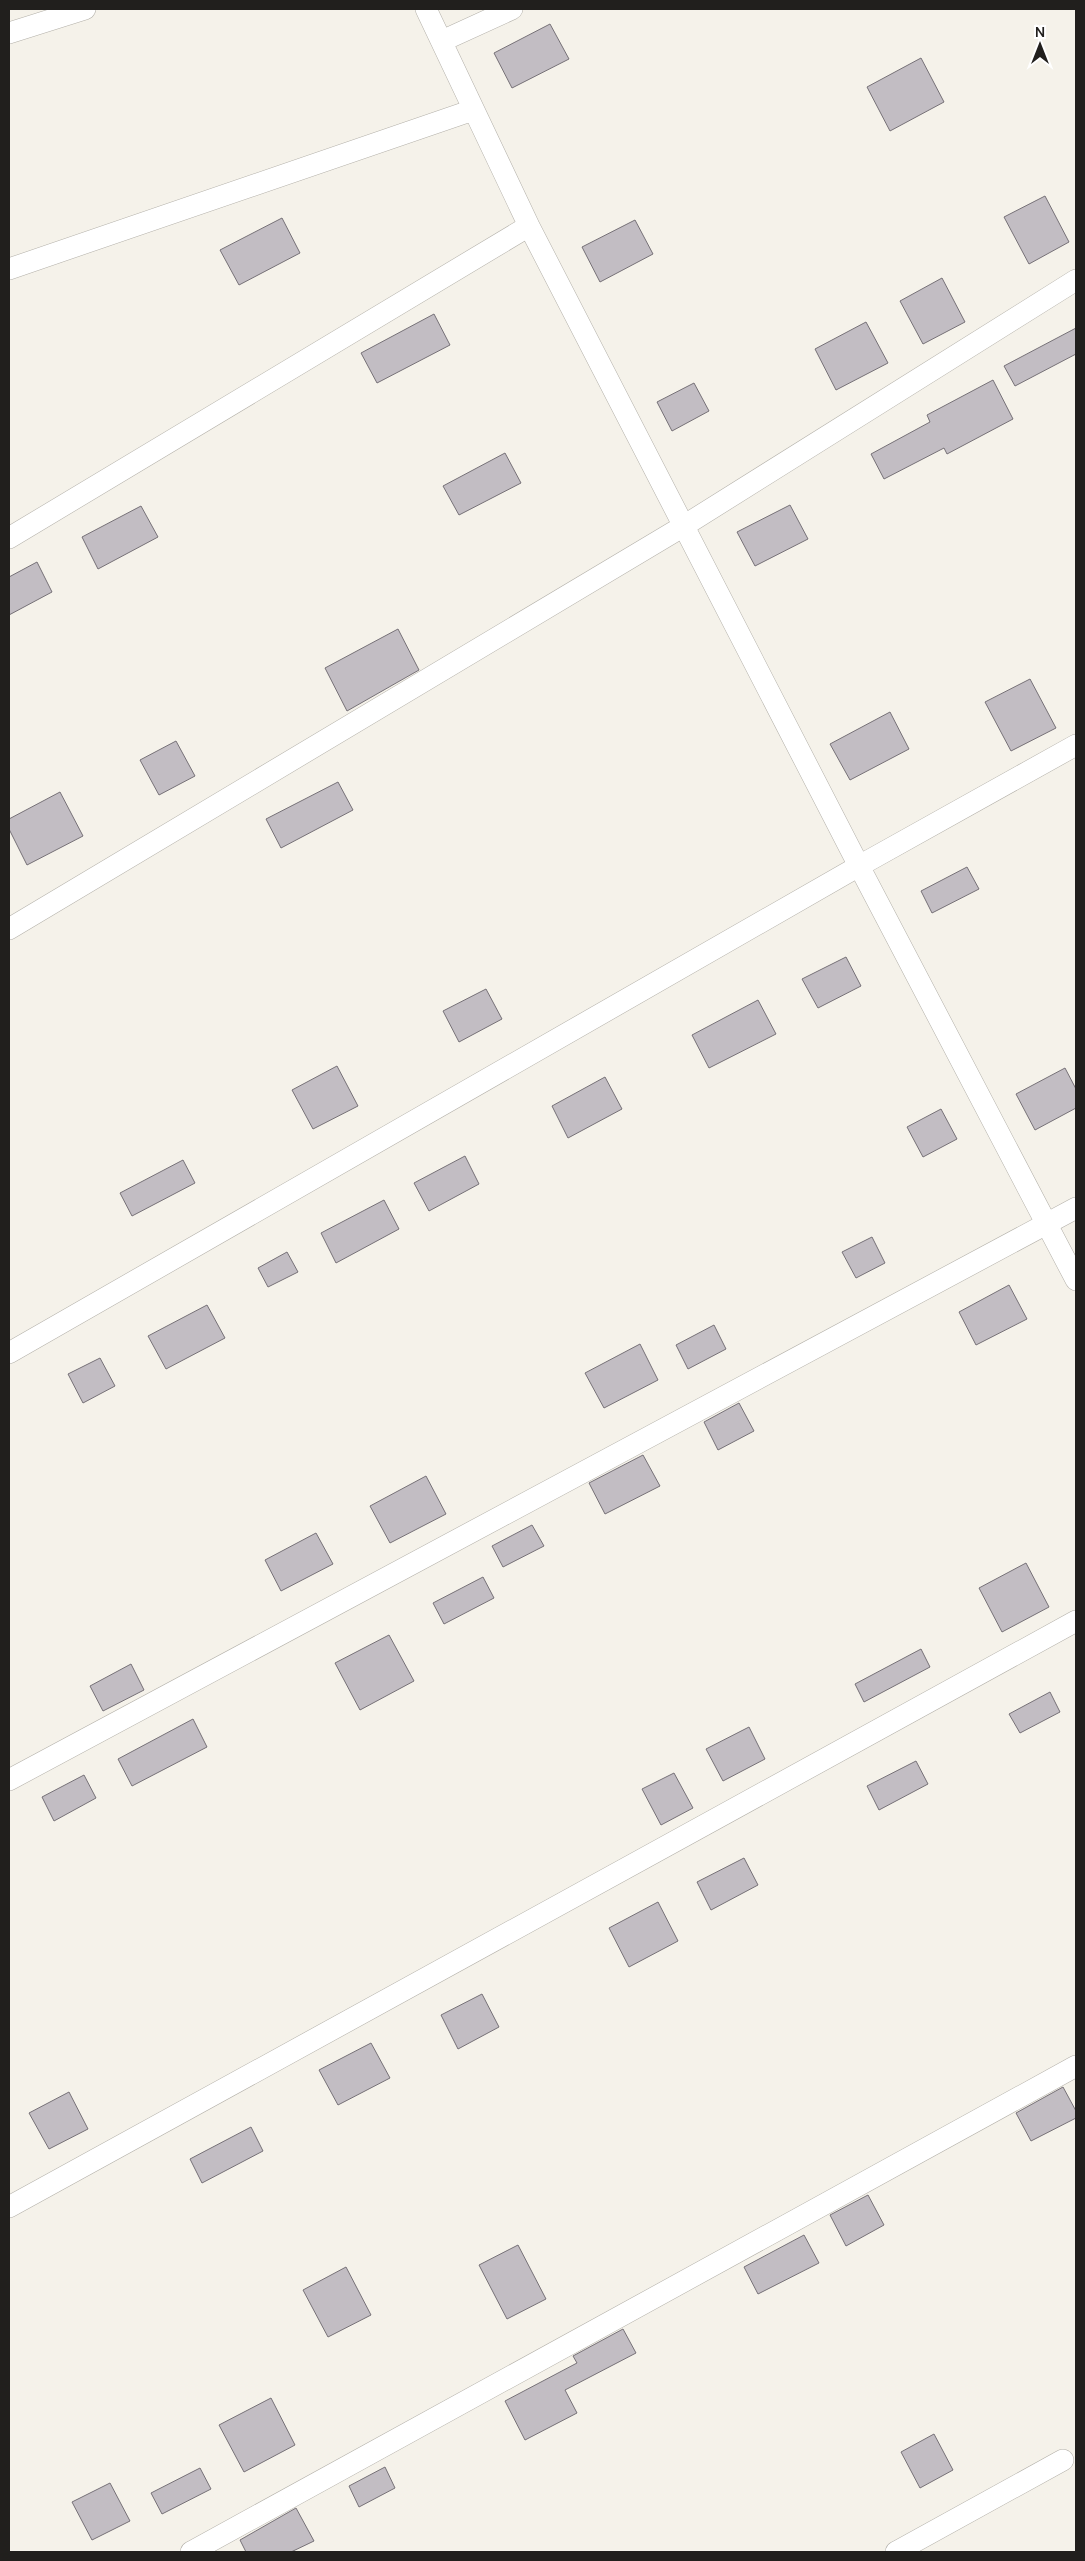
<svg xmlns="http://www.w3.org/2000/svg" width="1085" height="2561" font-family="Manrope,sans-serif">
	<style>
		.building { fill: #c2bdc3; stroke: #767177 }
		.lines { fill: none; stroke-linecap: round; stroke-linejoin: round }
		.minor-casing { stroke: #b3b0a9; stroke-width: 22 }
		.minor { stroke: #fff; stroke-width: 21 }
	</style>
	<rect width="100%" height="100%" fill="#f5f2ea"/>
	<path class="building" d="M550,24L569,59L512,88L494,53Z
		M921,58L944,102L890,131L867,87Z
		M1045,196L1069,242L1029,264L1004,217Z
		M282,218L300,253L239,285L220,250Z
		M635,220L653,254L600,282L582,247Z
		M942,278L965,322L923,344L900,301Z
		M434,314L450,345L377,383L361,353Z
		M866,322L888,363L836,390L815,349Z
		M1076,328V354L1015,386L1004,366Z
		M993,380L1013,419L947,454L944,448L884,479L871,454L930,422L927,415Z
		M694,383L709,411L672,431L657,402Z
		M505,453L521,483L459,515L443,486Z
		M790,505L808,539L755,566L737,532Z
		M141,506L158,537L98,569L82,537Z
		M37,562L52,592L9,615V577Z
		M398,629L419,670L347,711L325,668Z
		M1030,679L1056,728L1011,751L985,702Z
		M890,712L909,749L850,780L830,744Z
		M176,741L195,776L159,795L140,760Z
		M338,782L353,810L281,848L266,819Z
		M60,792L83,836L27,865L9,829V819Z
		M967,867L979,889L932,913L921,891Z
		M846,957L861,986L818,1008L802,979Z
		M486,989L502,1019L459,1042L443,1011Z
		M758,1000L776,1034L709,1068L692,1035Z
		M337,1066L358,1106L313,1129L292,1090Z
		M1065,1068L1076,1089V1108L1035,1130L1016,1094Z
		M605,1077L622,1109L568,1138L552,1106Z
		M941,1109L957,1139L923,1157L907,1127Z
		M465,1156L479,1184L429,1211L414,1183Z
		M183,1160L195,1183L132,1216L120,1193Z
		M384,1200L399,1229L336,1263L321,1233Z
		M872,1237L885,1263L856,1278L842,1252Z
		M287,1252L298,1272L268,1287L258,1268Z
		M1009,1285L1027,1319L976,1345L959,1312Z
		M207,1305L225,1338L166,1369L148,1336Z
		M714,1325L726,1349L688,1369L676,1345Z
		M640,1344L658,1380L604,1408L585,1373Z
		M100,1358L115,1386L83,1403L68,1374Z
		M739,1403L754,1431L718,1450L704,1422Z
		M643,1455L660,1486L605,1514L589,1483Z
		M426,1476L446,1514L390,1543L370,1506Z
		M532,1525L544,1546L503,1567L492,1546Z
		M316,1533L333,1564L281,1591L265,1560Z
		M1026,1563L1049,1607L1002,1632L979,1588Z
		M483,1577L494,1598L444,1624L433,1603Z
		M389,1635L414,1681L360,1710L335,1663Z
		M921,1649L930,1667L864,1702L855,1684Z
		M131,1664L144,1690L103,1711L90,1686Z
		M1050,1692L1060,1712L1020,1733L1009,1714Z
		M193,1719L207,1747L132,1786L118,1759Z
		M749,1727L765,1759L723,1781L706,1749Z
		M916,1761L928,1784L879,1810L867,1786Z
		M674,1773L693,1808L661,1825L642,1789Z
		M84,1775L96,1798L54,1821L42,1797Z
		M744,1858L758,1885L711,1910L697,1882Z
		M658,1902L678,1941L629,1967L609,1928Z
		M482,1994L499,2027L458,2049L441,2015Z
		M371,2043L390,2078L338,2105L319,2070Z
		M1063,2087L1076,2111V2118L1031,2141L1016,2113Z
		M69,2092L88,2129L49,2149L29,2113Z
		M251,2127L263,2151L202,2183L190,2159Z
		M868,2195L884,2225L846,2246L830,2215Z
		M804,2235L819,2263L758,2294L744,2267Z
		M518,2245L546,2299L507,2319L479,2265Z
		M346,2267L371,2315L328,2337L303,2290Z
		M623,2329L636,2353L565,2390L577,2413L525,2440L505,2401L577,2363L573,2356Z
		M271,2398L295,2445L244,2472L219,2425Z
		M934,2434L953,2470L920,2488L901,2452Z
		M385,2467L395,2488L359,2507L349,2486Z
		M200,2468L211,2489L162,2514L151,2493Z
		M110,2483L130,2521L92,2540L72,2502Z
		M296,2508L314,2541L291,2552H246L240,2540Z"/>
	<g class="lines">
		<defs>
			<path id="minor" d="M426,9L529,226L859,866L1076,745
				M9,33L85,9
				M442,41L512,9
				M9,269L473,110
				M9,538L529,226
				M9,929L682,527L1076,280
				M9,1353L859,866L1076,1280
				M9,1780L1076,1208
				M9,2207L1076,1621
				M191,2552L1076,2066
				M896,2552L1063,2460"/>
		</defs>
		<use href="#minor" class="minor-casing"/>
		<use href="#minor" class="minor"/>
	</g>
	<rect width="1085" height="2561" fill="none" stroke="#211f1d" stroke-width="20"/>
	<g transform="translate(1040 45)" stroke="#ffffff" stroke-width="4" paint-order="stroke">
	<path d="M0-4L9 19L0 12L-9 19Z" fill="#211f1d"/>
	<text y="-8" font-size="14" font-weight="bold" text-anchor="middle" fill="#211f1d">N</text>
	</g>
</svg>
